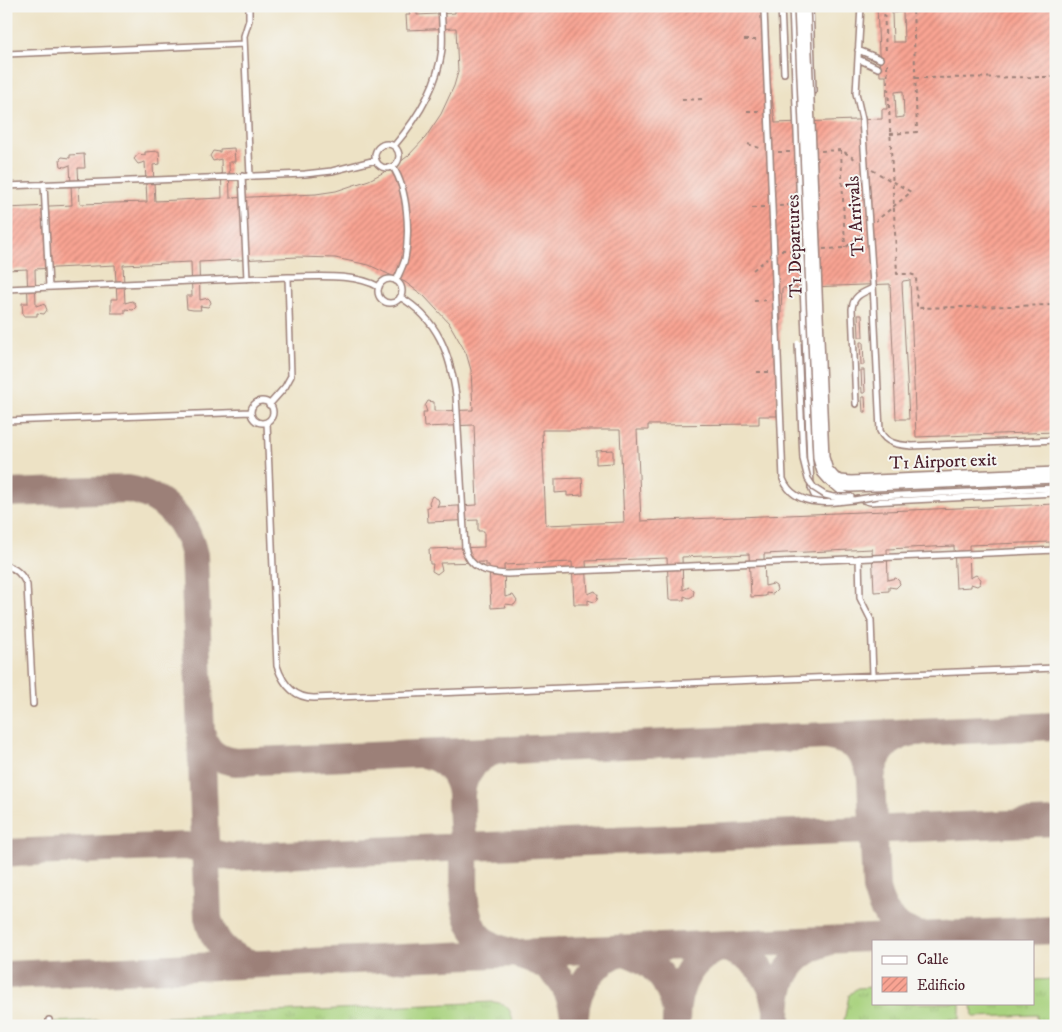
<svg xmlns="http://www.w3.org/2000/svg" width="1062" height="1032" font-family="'IM FELL DW Pica',serif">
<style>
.grass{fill:url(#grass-tufts);stroke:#797854}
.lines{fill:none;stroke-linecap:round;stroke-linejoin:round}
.taxiway{stroke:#9c8078;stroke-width:28}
.building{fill:url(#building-hatch);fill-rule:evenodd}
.service-casing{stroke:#9c8078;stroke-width:8}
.primary-casing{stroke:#9c8078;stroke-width:18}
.path{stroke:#9c8078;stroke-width:2;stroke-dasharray:4 4;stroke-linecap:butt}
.service{stroke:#fff;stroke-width:5}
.primary{stroke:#fff;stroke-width:15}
.service-bridge-casing{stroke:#9c8078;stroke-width:8;stroke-linecap:butt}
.primary-bridge-casing{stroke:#9c8078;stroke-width:18;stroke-linecap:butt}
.service-bridge{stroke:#fff;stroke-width:5}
.primary-bridge{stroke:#fff;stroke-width:15}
.labels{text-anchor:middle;stroke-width:4;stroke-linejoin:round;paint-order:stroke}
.street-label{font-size:18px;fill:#4a1f2b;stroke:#f6f6f2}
</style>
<defs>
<pattern id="grass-tufts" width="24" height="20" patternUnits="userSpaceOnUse" patternTransform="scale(1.25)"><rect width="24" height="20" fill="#a8d27e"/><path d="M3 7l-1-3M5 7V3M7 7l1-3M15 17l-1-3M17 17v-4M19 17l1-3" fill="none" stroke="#92b46d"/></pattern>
<pattern id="building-hatch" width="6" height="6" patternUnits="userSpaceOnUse" patternTransform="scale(1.25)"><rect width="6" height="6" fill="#f9a493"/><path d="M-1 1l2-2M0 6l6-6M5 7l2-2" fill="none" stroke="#cc8578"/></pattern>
</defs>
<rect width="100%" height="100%" fill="#f6f6f2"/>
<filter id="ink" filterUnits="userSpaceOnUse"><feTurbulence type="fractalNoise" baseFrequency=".02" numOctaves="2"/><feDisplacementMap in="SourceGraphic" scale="10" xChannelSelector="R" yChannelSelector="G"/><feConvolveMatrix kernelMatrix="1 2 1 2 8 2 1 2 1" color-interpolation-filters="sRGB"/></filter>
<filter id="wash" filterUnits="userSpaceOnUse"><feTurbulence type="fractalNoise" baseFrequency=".0096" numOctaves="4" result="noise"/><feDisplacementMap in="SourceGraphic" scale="20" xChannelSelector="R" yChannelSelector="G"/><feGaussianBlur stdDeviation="1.12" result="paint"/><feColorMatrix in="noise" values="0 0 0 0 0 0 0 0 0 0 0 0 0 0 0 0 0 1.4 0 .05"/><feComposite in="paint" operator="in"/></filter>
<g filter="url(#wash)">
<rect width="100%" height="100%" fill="#ede2c5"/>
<path class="grass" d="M1056 979V1026H1037V1015L973 1017 972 1003H1033V980Z
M873 987V1003H960V1019L911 1021V1026H843L849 995 857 988Z
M493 1002C508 1003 513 1012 513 1026H54L53 1022Z"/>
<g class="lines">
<path class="taxiway" d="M6 493 128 489C163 495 186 520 194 555L208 918C214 944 229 958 254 964
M202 734C206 752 218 760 236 762L1056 726
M830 737C853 740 868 755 871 778 874 756 887 737 910 733
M422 754C443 757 459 773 461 794 463 772 477 755 499 750
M871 778 876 889C883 916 894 929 922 936
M461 794C461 815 463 835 464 856 465 878 461 907 473 928 485 948 508 951 529 958 560 968 574 995 575 1026
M6 853 185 846C201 848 216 856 233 857L1056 822
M721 947C753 954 772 977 777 1009
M619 951C651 957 671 981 676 1012
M6 975 1056 930
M575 1016C576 985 595 960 626 950
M676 1026C675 989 687 957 726 946
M777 1026C776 985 785 956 827 942"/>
</g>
<g id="blocks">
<path class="building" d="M409 6H417V15L455 13V6H761L775 123 882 119V109H887L886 76H880L877 6H1056V432L916 437 910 280 903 281 902 283 909 419H896L890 284 782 288 777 416H759V424L648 425V430H637L641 521 1056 504V584H1052L1050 542 969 545 970 578 976 575 981 579 980 584 977 586 971 584V587L956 588 954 546 887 549 888 580 896 578 899 581 900 584 896 588 889 587V591L874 592 872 549 764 554 765 586 773 584 776 586 777 590 773 594 766 593V596L751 597 749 554 682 557 683 590 689 587 694 591 693 596 689 598 684 596V600H669L667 558 586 561 588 594 595 591 598 595 597 600 594 602 588 600V604H574L572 562 504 565 505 597 513 595 517 601 514 605 505 604 506 607 491 608 489 565H485V562L440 563 442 570 437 574 432 571 433 564H430L429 549 484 547V531H478V520L428 522 427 507H430L429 502 432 496 438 499 439 502 437 507 477 505 474 425 424 427 423 412H427L425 406 428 401 434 402V411L473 410 471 370 466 353 449 323 424 296 405 282 369 265 335 258 298 257 199 262 200 300 208 298 210 300 211 303 208 307 200 306 201 310H193L187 309 186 296H192L191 262 123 265 125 303 132 301 135 303 136 307 133 310 125 309V313H111V299H117L115 265 35 269 36 306 42 304 45 305 47 310 44 314 37 313V316H23L22 303H28L27 269 6 270V208L72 205 70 165 65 167 61 166 60 159 62 157 70 158V155L84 154 85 168H78L80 204 147 202 145 162 138 164 134 159 138 154 145 155V152L159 151 160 164 153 165 155 201 222 198 221 159 213 161 210 156 213 151 220 152V149L234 148 235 162H229L230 198 316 194 336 191 369 180 392 168 408 156 425 138 441 114 454 86 458 72 456 28 407 30 406 15H410L408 10ZM903 12 904 42H893L892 13ZM903 91 904 117 896 118 895 92ZM542 430H620L624 522 546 525Z
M6 157H9L10 170 6 171Z
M858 315H862L863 337H859Z
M860 342H863L864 365H861Z
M861 370H864L865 393H862Z
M862 397H865L866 412H863Z
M613 450V463L596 464V451Z
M582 478 583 495 567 496V492L555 493V479Z"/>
</g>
</g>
<g filter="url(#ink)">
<use href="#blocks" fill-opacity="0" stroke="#9c8078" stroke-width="1"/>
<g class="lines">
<g class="service-casing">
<path id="service" d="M249 6V20L244 36 250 176
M781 6 784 73
M792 6 811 488 814 495 824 502
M810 6 813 91
M861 6 856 93 862 119 873 284 880 431C886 444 899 445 912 446L1056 440
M858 50 880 59
M6 54 244 44
M858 59 878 68
M375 156a12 12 0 1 1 24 0a12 12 0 1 1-24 0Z
M394 146C417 119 438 85 442 49 443 35 442 21 441 6
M393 167C408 190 410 232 405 259 403 266 399 274 396 281
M242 176 247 279
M44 184 49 287
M6 186 305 174 332 171 376 160
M288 277C315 277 355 273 379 287
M378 291a12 12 0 1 1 24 0a12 12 0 1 1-24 0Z
M6 289 288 277 291 376 285 387 269 405
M400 297C438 319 450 354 456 395L465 548C469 569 488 573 507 574L1056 550
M251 412a11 11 0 1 1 22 0a11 11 0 1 1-22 0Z
M856 404 852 309C853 296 862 293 873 288
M6 421 251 412
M267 422 277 666C283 684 294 698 314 698L1056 668
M833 485 841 492 851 497
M878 496 1056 488
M859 499 870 502 1056 493
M859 558 860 598 871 620 873 675
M6 566C16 568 23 576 27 585L33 704
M49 1020V1026"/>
</g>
<g class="primary-casing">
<path id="primary" d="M833 480 840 483 851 484 1056 475"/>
</g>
<path class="path" d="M884 6 886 54
M744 40H759
M887 64 897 274H910L916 276 917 308 1056 305
M915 78 1056 77
M682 100 702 99
M747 111H762
M890 134 917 132 913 6
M748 144 762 149
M841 150 845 247
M821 151 841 150 858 161
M778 152H791
M872 170 911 192 876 221
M779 206 790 205
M752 208 764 207
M823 249 845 248 863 233
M781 250H794
M753 270 767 259
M754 301 770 300
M757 372H772"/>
<use href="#service" class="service"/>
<use href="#primary" class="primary"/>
<g class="service-bridge-casing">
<path id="service-bridge" d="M764 9 783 479C797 515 850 500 878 496
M798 343 803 459 808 479 814 488 825 495 833 497H851"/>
</g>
<g class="primary-bridge-casing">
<path id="primary-bridge" d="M802 6 821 458 825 471 833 480"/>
</g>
<use href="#service-bridge" class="service-bridge"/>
<use href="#primary-bridge" class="primary-bridge"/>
</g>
</g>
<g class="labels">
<g class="street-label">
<text transform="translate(855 216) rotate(-94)" y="6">T1 Arrivals</text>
<text transform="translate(794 246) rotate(-92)" y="6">T1 Departures</text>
<text transform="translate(943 461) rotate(-2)" y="6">T1 Airport exit</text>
</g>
</g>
<rect width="1062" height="1032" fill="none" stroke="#f6f6f2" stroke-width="25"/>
<rect x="872" y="940" width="162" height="65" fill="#f6f6f2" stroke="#b1a0a2"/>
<rect x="882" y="956" width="25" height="8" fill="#ffffff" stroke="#b1a0a2"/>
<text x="917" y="964" font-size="15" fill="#4a1f2b">Calle</text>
<rect x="882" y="977" width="25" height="15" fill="url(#building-hatch)" stroke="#b1a0a2"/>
<text x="917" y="990" font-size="15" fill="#4a1f2b">Edificio</text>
</svg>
